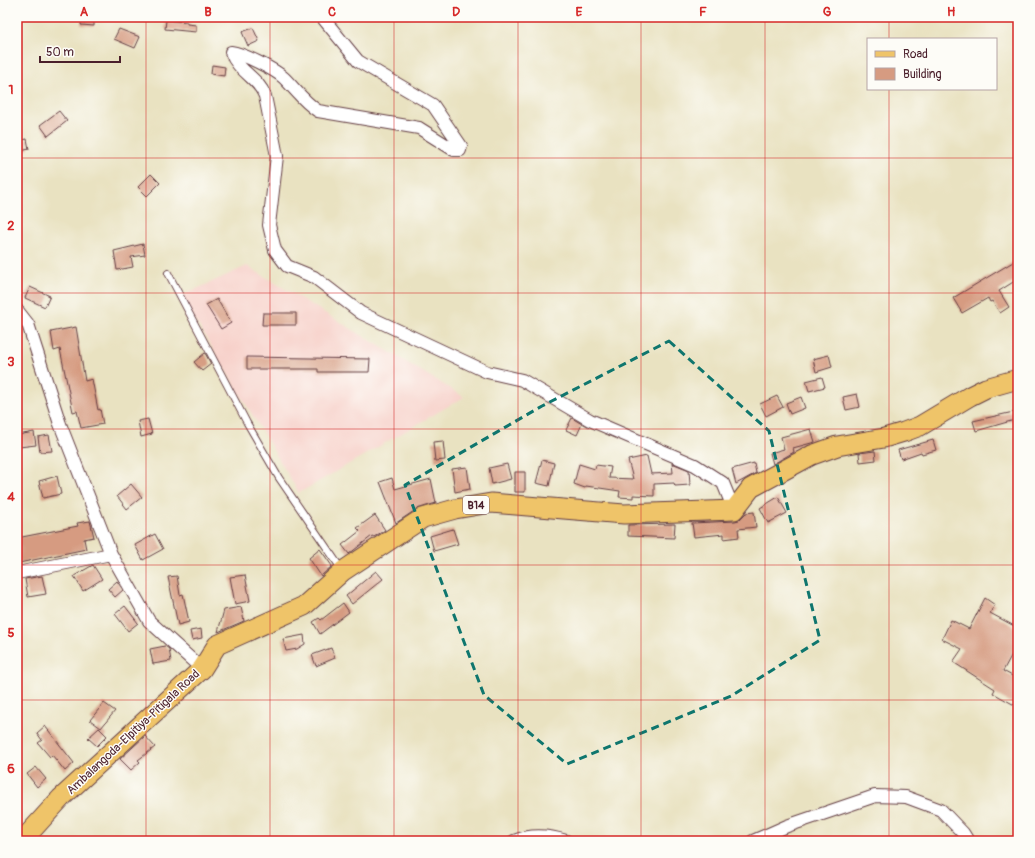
<svg xmlns="http://www.w3.org/2000/svg" width="1035" height="858" font-family="Pangolin,sans-serif">
<style>
.built{fill:#f7d0c9}
.building{fill:#d69b81}
.lines{fill:none;stroke-linecap:round;stroke-linejoin:round}
.service-casing{stroke:#623c42;stroke-width:8}
.minor-casing{stroke:#623c42;stroke-width:14}
.primary-casing{stroke:#623c42;stroke-width:21}
.service{stroke:#fff;stroke-width:6}
.minor{stroke:#fff;stroke-width:12}
.primary{stroke:#efc469;stroke-width:19}
.marked{fill:none;stroke:#0f766e;stroke-width:3;stroke-dasharray:8 5;stroke-linejoin:round}
.grid{fill:none;stroke:#d62828;stroke-width:1;stroke-opacity:0.55}
.labels{text-anchor:middle;stroke-width:3;stroke-linejoin:round;paint-order:stroke}
.shield{fill:#fdfcf7;stroke:#806168;stroke-width:1}
.shield-label{font-size:11px;font-weight:bold;fill:#4a1f2b}
.street-label{font-size:12px;fill:#4a1f2b;stroke:#fdfcf7}
.neatline{fill:none;stroke:#d62828;stroke-width:1.5}
.grid-label{font-size:13px;text-anchor:middle;font-weight:bold;fill:#d62828}
</style>
<rect width="100%" height="100%" fill="#fdfcf7"/>
<filter id="ink" filterUnits="userSpaceOnUse"><feTurbulence type="fractalNoise" baseFrequency=".025" numOctaves="2"/><feDisplacementMap in="SourceGraphic" scale="8" xChannelSelector="R" yChannelSelector="G"/><feConvolveMatrix kernelMatrix="1 2 1 2 8 2 1 2 1" color-interpolation-filters="sRGB"/></filter>
<filter id="wash" filterUnits="userSpaceOnUse"><feTurbulence type="fractalNoise" baseFrequency=".012" numOctaves="4" result="noise"/><feDisplacementMap in="SourceGraphic" scale="16" xChannelSelector="R" yChannelSelector="G"/><feGaussianBlur stdDeviation="0.9" result="paint"/><feColorMatrix in="noise" values="0 0 0 0 0 0 0 0 0 0 0 0 0 0 0 0 0 1.4 0 .05"/><feComposite in="paint" operator="in"/></filter>
<g filter="url(#wash)">
<rect width="100%" height="100%" fill="#e9e2c1"/>
<path class="built" d="M247 266 464 397 299 493 181 296Z"/>
<g id="blocks">
<path class="building" d="M82 17H94V26L81 25Z
M166 20 187 22V24L196 25V32L165 29Z
M253 28 259 41 248 46 242 32Z
M119 29 140 37 135 48 114 39Z
M212 65 225 67 224 76 211 74Z
M59 111 67 121 48 136 40 125Z
M27 139 29 149 17 152V141Z
M151 174 160 183 147 196 138 187Z
M143 244 145 255 131 257 133 267 117 270 114 251Z
M1018 259V279L999 291 1009 307 1000 313 992 301 990 302 988 298 962 313 953 298Z
M30 287 50 296 45 307 25 298Z
M217 299 231 323 221 329 206 305Z
M263 313H296V325H262Z
M76 327 85 381 92 379 98 410 100 409 103 424 81 428 77 411 73 412 60 349 54 351 51 332Z
M205 353 211 364 202 371 194 362Z
M829 355 832 367 816 372 813 359Z
M247 357 370 359 369 372H318V369H247Z
M822 377 825 387 809 391 806 381Z
M857 394 860 407 846 410 843 397Z
M777 396 783 407 766 416 760 404Z
M801 397 805 408 790 414 786 403Z
M1018 411V419L976 431 973 421Z
M572 418 582 424 577 435 566 430Z
M148 419 152 434 141 437 138 421Z
M811 429 815 442 793 448 794 452 773 464 770 453 784 449 781 437Z
M34 432 36 445 19 447 18 435Z
M49 435 52 451 40 452 38 437Z
M933 440 936 450 922 454 921 452 901 459 898 450Z
M443 441 445 460 435 461 433 442Z
M875 451 876 460 860 462 859 453Z
M647 456 651 474 673 473 672 463 689 470 690 485 675 486 674 483 654 484V496L633 495V498L619 497 620 491 586 486 585 488 574 484 579 464 595 469 596 465 611 467 609 478 633 479 628 460Z
M542 460 554 463 549 486 536 483Z
M754 463 756 473 736 484 732 469Z
M507 464 511 479 492 484 489 468Z
M467 467 470 489 455 492 452 469Z
M515 472H525V492H515Z
M57 476 61 494 43 498 39 481Z
M392 478 395 489 431 479 436 503 417 509 396 523 380 482Z
M131 484 142 497 127 509 117 496Z
M778 497 787 513 768 523 760 508Z
M754 512 756 527 738 529 739 537 724 539V534L694 537 692 523 735 521 739 520 746 513Z
M375 515 385 530 374 537 372 536 349 554 342 545 360 531 357 528Z
M90 521 94 537 84 539 86 549 19 563 17 538 78 526 77 523Z
M675 524 674 538 628 536V525Z
M453 529 458 544 434 551 430 536Z
M155 534 163 549 143 560 135 545Z
M320 549 332 566 321 576 309 558Z
M93 565 102 579 83 591 74 576Z
M376 571 383 579 352 604 346 596Z
M245 575 250 601 235 604 230 577Z
M42 576 46 594 28 597 25 579Z
M177 576 180 595 183 594 189 622 178 625 168 577Z
M117 581 123 590 115 597 108 589Z
M985 598 995 605 990 613 1018 628V643L1003 671 1018 679V707L993 693 995 689 953 662 962 649 942 639 951 620 969 629Z
M343 603 349 612 320 634 313 622 319 618 321 620Z
M125 606 138 623 128 631 115 614Z
M241 607 244 621 218 632 224 610Z
M201 629 202 638 192 640 190 631Z
M304 635 305 644 297 649 286 651 283 639Z
M165 646 169 649 171 661 153 664 150 649Z
M331 648 335 658 316 666 312 655Z
M104 703 115 711 101 728 90 720Z
M45 726 74 763 65 771 52 755 50 757 38 743 42 740 37 733Z
M99 728 107 736 97 746 88 738Z
M145 736 155 747 138 760 140 762 131 770 120 759Z
M36 767 46 779 37 787 27 774Z"/>
</g>
</g>
<g filter="url(#ink)">
<use href="#blocks" fill-opacity="0" stroke="#623c42" stroke-width="1"/>
<g class="lines">
<g class="service-casing">
<path id="service" d="M168 273 247 423 279 478 342 570"/>
</g>
<g class="minor-casing">
<path id="minor" d="M322 17 358 61 433 105 461 146 460 150H454L419 128 318 111C304 102 296 90 284 78 276 70 242 53 231 52 238 72 258 77 265 96L277 156 269 225 275 250 287 266 314 277 361 313 487 372 522 380 590 420 695 465 723 483 734 510
M17 310 28 324 60 424 111 554 149 621 202 669
M17 573 111 554
M514 841C531 834 548 835 566 841
M753 841 787 826 875 796 906 797 941 810 963 833 968 841"/>
</g>
<g class="primary-casing">
<path id="primary" d="M22 841 61 798 202 669 217 645 304 606 343 571 423 518 455 509 491 503 624 514 734 510 751 488 812 455 837 446 884 438 904 432 920 426 970 396 986 388 1018 379"/>
</g>
<use href="#service" class="service"/>
<use href="#minor" class="minor"/>
<use href="#primary" class="primary"/>
</g>
</g>
<path class="marked" d="M669 341 769 431 820 640 731 696 567 764 484 695 405 485 542 406Z"/>
<path class="grid" d="M146 17V841M270 17V841M394 17V841M518 17V841M641 17V841M765 17V841M889 17V39M889 89V841M17 158H1018M17 293H1018M17 429H1018M17 565H1018M17 700H1018"/>
<g class="labels">
<rect class="shield" x="463" y="496" width="26" height="18" rx="3"/>
<g class="shield-label">
<text x="476" y="509">B14</text>
</g>
<g class="street-label">
<text transform="translate(133 732) rotate(-43)" y="4">Ambalangoda-Elpitiya-Pitigala Road</text>
</g>
</g>
<rect width="1035" height="858" fill="none" stroke="#fdfcf7" stroke-width="44"/>
<rect x="867" y="38" width="130" height="52" fill="#fdfcf7" stroke="#b5a4a5"/>
<rect x="875" y="51" width="20" height="6" fill="#efc469" stroke="#b5a4a5"/>
<text x="903" y="58" font-size="12" fill="#4a1f2b">Road</text>
<rect x="875" y="68" width="20" height="12" fill="#d69b81" stroke="#b5a4a5"/>
<text x="903" y="78" font-size="12" fill="#4a1f2b">Building</text>
<path d="M40 56v6h80v-6" fill="none" stroke="#4a1f2b" stroke-width="2"/>
<text x="46" y="56" font-size="12" fill="#4a1f2b" stroke="#fdfcf7" stroke-width="3" paint-order="stroke">50 m</text>
<rect x="22" y="22" width="991" height="814" class="neatline"/>
<g class="grid-label">
<text x="84" y="16">A</text>
<text x="208" y="16">B</text>
<text x="332" y="16">C</text>
<text x="456" y="16">D</text>
<text x="579" y="16">E</text>
<text x="703" y="16">F</text>
<text x="827" y="16">G</text>
<text x="951" y="16">H</text>
<text x="11" y="94">1</text>
<text x="11" y="230">2</text>
<text x="11" y="366">3</text>
<text x="11" y="501">4</text>
<text x="11" y="637">5</text>
<text x="11" y="773">6</text>
</g>
</svg>
